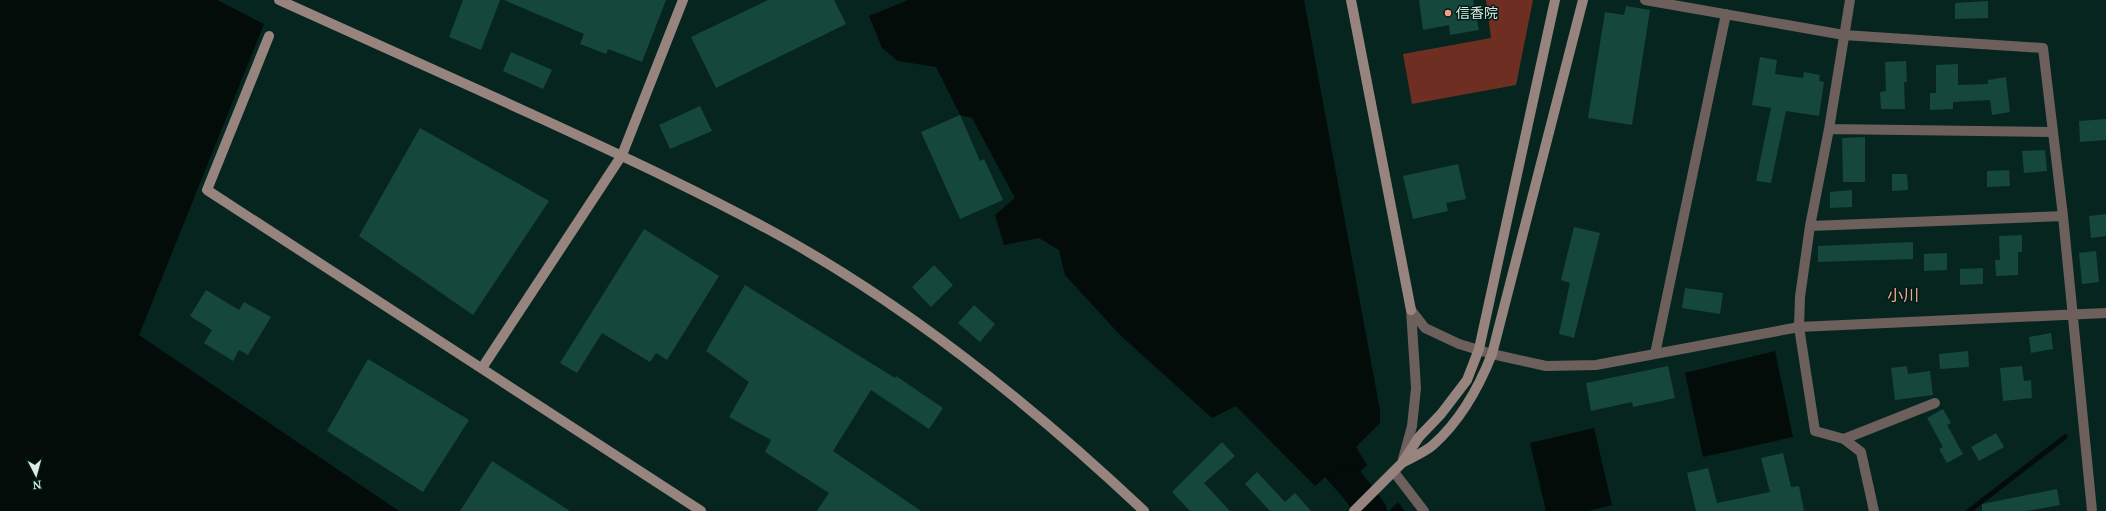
<svg xmlns="http://www.w3.org/2000/svg" width="2106" height="511" font-family="'Noto Serif','Noto Sans JP',serif">
<style>
.green{fill:#6e2f22}
.water{fill:#030c09}
.lines{fill:none;stroke-linecap:round;stroke-linejoin:round}
.stream{stroke:#030c09;stroke-width:5}
.river{stroke:#030c09;stroke-width:30}
.building{fill:#15473c}
.street{stroke:#6c5f5c;stroke-width:10}
.secondary{stroke:#98847f;stroke-width:10}
.poi-dot{fill:#f49e8a;stroke:#001c15;stroke-width:1.5}
.labels{text-anchor:middle;stroke-width:3;stroke-linejoin:round;paint-order:stroke}
.poi-label{font-size:14px;fill:#dbece6;stroke:#001c15;text-anchor:start}
.quarter-label{font-size:16px;fill:#f8a795;stroke:#001c15}
</style>
<rect width="100%" height="100%" fill="#07251f"/>
<path class="green" d="M1486 0H1533L1516 85 1412 104 1403 54 1491 38Z"/>
<path class="water" d="M0 0H217L264 24 139 335 399 511H0Z
M908 0H1304L1380 410V423L1356 447 1367 465 1339 493 1325 477 1315 486 1236 406 1212 418 1120 335 1065 275 1059 250 1039 238 1004 245 995 215 1015 198 972 118 960 115 936 67 898 61 882 48 869 16Z
M1775 351 1793 437 1703 457 1685 373Z
M1594 428 1612 505 1587 511H1546L1530 443Z
M1398 502 1405 511H1389Z"/>
<g class="lines">
<path class="stream" d="M1969 511 2065 437"/>
<path class="river" d="M1350 482 1372 511"/>
</g>
<path class="building" d="M463 0H500L481 50 449 37Z
M504 0H666L642 62 608 49 606 54 580 44 584 34Z
M768 0H834L846 24 716 88 691 37Z
M1419 0H1473L1479 30 1450 35 1449 25 1423 30Z
M1988 1V18L1955 19V3Z
M1626 6 1650 10 1632 125 1588 118 1605 12 1624 15Z
M511 52 552 70 543 89 503 71Z
M1760 57 1777 60 1775 74 1803 78 1804 72 1820 75 1819 81 1824 82 1819 116 1786 111 1771 183 1756 181 1771 108 1752 105Z
M1906 61 1907 82H1904L1905 109H1881L1880 92 1886 91 1885 62Z
M1958 64V85L1988 84V80L2006 77 2010 112 1992 115 1990 100 1953 102V109L1930 110V93H1936V65Z
M700 106 712 131 670 149 659 125Z
M960 115 980 161 984 159 1003 200 960 219 921 132Z
M2106 119V140L2080 142 2079 121Z
M420 128 549 201 473 315 359 236Z
M1865 137V182H1843L1842 138Z
M2045 150 2047 171 2024 173 2022 151Z
M1458 164 1466 199 1446 203 1448 211 1413 219 1403 176Z
M2009 170 2010 186 1987 187V171Z
M1892 174H1907L1908 190 1892 191Z
M1852 190V207L1830 208V192Z
M2106 214V236L2091 238 2089 216Z
M1574 227 1600 233 1574 338 1559 334 1570 283 1561 280Z
M644 229 719 276 667 360 656 353 650 362 602 333 577 373 560 363Z
M2022 235V252H2018V275L1996 276 1995 260H2000L1999 236Z
M1913 242V259L1818 262V246Z
M2096 251 2099 282 2082 284 2079 253Z
M1947 253V270L1924 271V254Z
M934 265 953 285 931 307 912 287Z
M1983 268V284L1960 285V269Z
M745 285 895 378 896 376 943 408 929 429 871 390 833 451 921 511H817L829 493 765 452 771 440 729 417 749 382 706 351Z
M1685 288 1723 293 1720 314 1682 308Z
M206 290 239 310 244 302 271 317 248 355 239 350 233 361 204 343 212 330 190 316Z
M974 305 995 324 980 342 958 323Z
M2051 333 2053 349 2031 353 2029 337Z
M1968 351 1969 367 1940 369 1939 354Z
M368 359 469 420 423 492 327 431Z
M1668 366 1675 398 1633 407 1632 402 1591 411 1586 383Z
M1907 366 1908 374 1930 371 1933 395 1895 400 1891 368Z
M2022 366 2024 381 2031 380 2032 398 2003 401 2000 368Z
M1943 409 1951 423 1947 425 1963 454 1947 463 1939 449 1943 447 1927 418Z
M1996 433 2004 447 1979 461 1971 447Z
M1222 442 1235 456 1204 483 1230 511H1190L1172 492Z
M1783 453 1791 487 1799 486 1804 511H1696L1687 473 1708 468 1717 503 1770 492 1761 458Z
M492 461 570 511H460Z
M1257 472 1285 502 1295 493 1311 511H1270L1245 484Z
M2057 489 2060 505 2027 511H1982V504Z"/>
<g class="lines">
<path class="street" d="M1645 0 1844 35 2043 48 2063 216 2092 511
M1850 0 1829 129 1810 226 1800 297 1799 327 1815 431 1844 439 1861 452 1874 511
M1829 129 2052 132
M1810 226 2063 216
M1411 310 1425 328 1459 344 1492 354 1546 366 1596 365 1799 327 2106 313
M1655 354 1726 14
M1844 439 1935 403
M1403 459 1412 426 1416 388 1411 310
M1394 472 1424 511"/>
<path class="secondary" d="M279 0C363 38 446 75 529 113 618 154 708 195 793 243 921 316 1037 410 1144 511
M1351 0 1411 310
M269 36 207 190 701 511
M482 368 622 155 683 0
M1404 462C1413 457 1425 452 1433 445 1460 421 1479 387 1492 354L1583 0
M1354 511 1402 463 1419 437 1441 414 1467 380 1479 349 1555 0"/>
</g>
<circle class="poi-dot" cx="1448" cy="13" r="4"/>
<g class="labels">
<g class="poi-label">
<text x="1456" y="18">信香院</text>
</g>
<g class="quarter-label">
<text x="1903" y="301">小川</text>
</g>
</g>
<g transform="translate(36 475) rotate(174)" stroke="#001c15" stroke-width="3" paint-order="stroke">
<path d="M0-3L7 15L0 10L-7 15Z" fill="#dbece6"/>
<text y="-6" font-size="11" font-weight="bold" text-anchor="middle" fill="#dbece6">N</text>
</g>
</svg>
